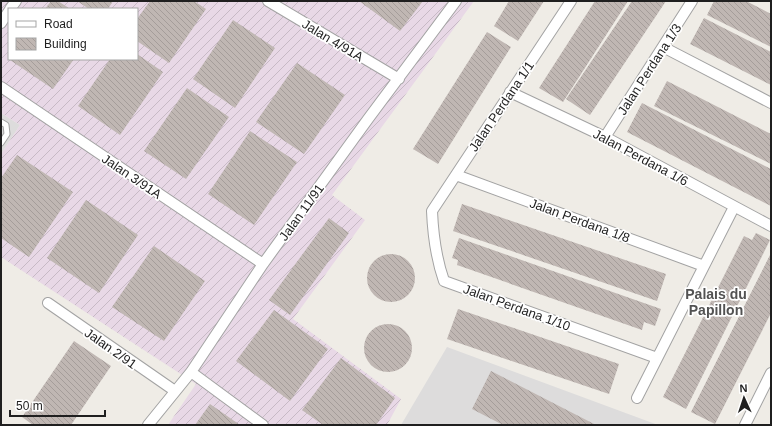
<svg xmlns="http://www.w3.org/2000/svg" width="772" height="426" font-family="Arial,sans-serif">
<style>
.residential{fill:#dddcdc}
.industrial{fill:url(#industrial-furrows);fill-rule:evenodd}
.building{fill:url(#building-back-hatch)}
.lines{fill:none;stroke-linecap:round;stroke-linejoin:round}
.lane-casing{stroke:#a3a3a3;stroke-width:7}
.street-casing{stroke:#a3a3a3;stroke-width:12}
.lane{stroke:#fff;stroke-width:5}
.street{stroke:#fff;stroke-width:10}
.labels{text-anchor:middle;stroke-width:3.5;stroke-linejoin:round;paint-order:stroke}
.street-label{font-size:13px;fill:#1f1f1f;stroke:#fff}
.neighbourhood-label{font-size:14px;font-weight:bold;fill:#525252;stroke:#fff}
</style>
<defs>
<pattern id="industrial-furrows" width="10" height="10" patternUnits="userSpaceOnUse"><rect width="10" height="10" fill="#e8d8e6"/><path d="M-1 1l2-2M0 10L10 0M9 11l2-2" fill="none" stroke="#c7b9c5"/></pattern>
<pattern id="building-back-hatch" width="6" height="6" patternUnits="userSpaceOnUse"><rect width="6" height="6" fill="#c0b7b3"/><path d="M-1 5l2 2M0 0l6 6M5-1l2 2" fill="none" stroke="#a59d9a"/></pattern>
</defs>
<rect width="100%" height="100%" fill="#efece6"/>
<path class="residential" d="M1 113 20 125 1 154Z
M447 347 658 425H401Z"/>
<path class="industrial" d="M1 1H474L332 195 365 220 293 319 401 399 387 425H168L196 384 1 257V154L20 125 1 113ZM9 9H137V59H9Z"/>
<path class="building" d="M51 1H58L70 9H45Z
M77 1H113L108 9H89Z
M150 1H194L206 9 169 63 137 41V19Z
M359 1H423L400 31Z
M509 1H544L518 41 494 26Z
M595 1H628L563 102 539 88Z
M632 1H666L590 115 566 99Z
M714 1H746L771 14V47L707 15Z
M704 18 771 52V85L690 44Z
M233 20 275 48 235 108 193 79Z
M487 32 511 47 438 164 413 149Z
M137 54 163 72 120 135 78 106 110 59H137Z
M11 59H74L53 89 10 60Z
M297 63 345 95 304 154 256 122Z
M667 81 771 134V164L654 106Z
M187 88 229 117 186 179 144 151Z
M642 103 771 169V206L627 132Z
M250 131 297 162 254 225 208 194Z
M17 155 73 192 29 257 1 238V178Z
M86 200 138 235 99 293 47 258Z
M462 204 666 274 657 301 453 231Z
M329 218 349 233 290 315 269 300Z
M756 233 770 240 686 409 663 397 744 236 752 240Z
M459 238 661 309 655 326 644 322 642 330 457 265 458 260 452 258Z
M154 246 205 281 164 341 112 307Z
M771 253V313L715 424 691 412Z
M367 278a24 24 0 1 1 48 0a24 24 0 1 1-48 0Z
M458 309 619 364 609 394 447 339Z
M274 310 328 349 290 401 236 361Z
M364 348a24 24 0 1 1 48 0a24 24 0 1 1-48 0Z
M74 341 111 366 71 425H33L22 417Z
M341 358 395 398 376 425H323L302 410Z
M491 371 596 425H503L472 409Z
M210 404 240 425H195Z"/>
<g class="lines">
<g class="lane-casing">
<path id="lane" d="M1 122 6 125 7 134 1 143"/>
</g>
<g class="street-casing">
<path id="street" d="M268 1 399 79
M571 1 432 211C433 235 436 258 444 281L657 358
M10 9 16 1
M1 23 9 11
M663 47 771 103
M1 87 263 264
M510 92 605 137 771 226
M605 137 692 1
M456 175 704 266
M48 303 175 391
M191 372 263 425
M637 398 734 207
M148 425 191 372 263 264 368 119 456 1
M745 425 771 373"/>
</g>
<use href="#lane" class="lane"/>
<use href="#street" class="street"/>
</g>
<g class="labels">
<g class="street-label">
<text transform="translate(333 40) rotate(31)" y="5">Jalan 4/91A</text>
<text transform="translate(649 69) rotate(-57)" y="5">Jalan Perdana 1/3</text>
<text transform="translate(501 106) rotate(-56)" y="5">Jalan Perdana 1/1</text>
<text transform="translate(641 157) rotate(28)" y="5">Jalan Perdana 1/6</text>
<text transform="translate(132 176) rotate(34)" y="5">Jalan 3/91A</text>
<text transform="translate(301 212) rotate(-54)" y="5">Jalan 11/91</text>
<text transform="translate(580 220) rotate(20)" y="5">Jalan Perdana 1/8</text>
<text transform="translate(517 307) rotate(20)" y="5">Jalan Perdana 1/10</text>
<text transform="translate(111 348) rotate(35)" y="5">Jalan 2/91</text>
</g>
<g class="neighbourhood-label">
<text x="716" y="299">Palais du<tspan x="716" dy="16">Papillon</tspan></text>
</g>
</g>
<rect width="772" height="426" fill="none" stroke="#1f1f1f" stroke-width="4"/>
<rect x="8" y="8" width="130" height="52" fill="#ffffff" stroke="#a5a5a5"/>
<rect x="16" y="21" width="20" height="6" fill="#ffffff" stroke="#a5a5a5"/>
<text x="44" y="28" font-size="12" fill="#1f1f1f">Road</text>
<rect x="16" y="38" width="20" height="12" fill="url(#building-back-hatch)" stroke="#a5a5a5"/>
<text x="44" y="48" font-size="12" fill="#1f1f1f">Building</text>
<g transform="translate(744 398) rotate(357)" stroke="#ffffff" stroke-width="3" paint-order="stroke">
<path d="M0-3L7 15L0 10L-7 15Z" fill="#1f1f1f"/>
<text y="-6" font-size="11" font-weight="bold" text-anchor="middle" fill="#1f1f1f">N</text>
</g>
<path d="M10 410v6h95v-6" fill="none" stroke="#1f1f1f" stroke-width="2"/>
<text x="16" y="410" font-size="12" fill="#1f1f1f" stroke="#ffffff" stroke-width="3" paint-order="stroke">50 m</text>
</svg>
